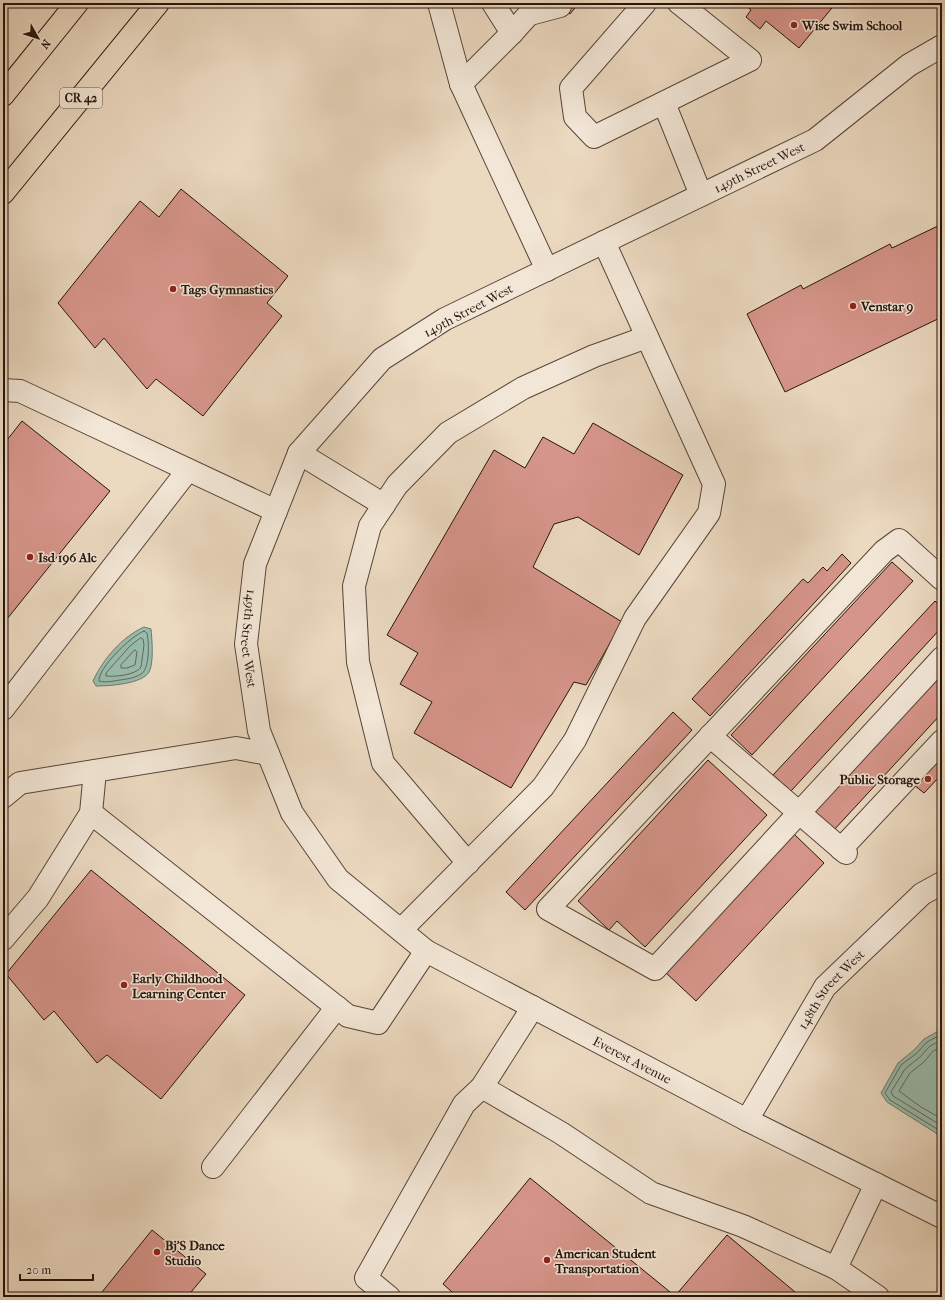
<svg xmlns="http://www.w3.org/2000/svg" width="945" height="1300" font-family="'IM FELL French Canon',serif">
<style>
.water{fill:#99bbac;stroke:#6b786c}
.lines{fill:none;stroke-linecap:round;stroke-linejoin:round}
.shore{stroke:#60685c;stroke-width:1}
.building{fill:#d6958a;stroke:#27140c}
.minor-casing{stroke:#584539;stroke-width:24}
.highway-casing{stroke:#27140c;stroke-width:24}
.minor{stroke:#f2e6d6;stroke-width:22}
.highway{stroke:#ebd9c0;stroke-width:22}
.poi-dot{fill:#8f2418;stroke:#f2e6d6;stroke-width:1.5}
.labels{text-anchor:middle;stroke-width:3;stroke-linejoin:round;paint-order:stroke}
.shield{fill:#f2e6d6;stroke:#645349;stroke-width:1}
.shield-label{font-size:12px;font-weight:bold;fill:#27140c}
.poi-label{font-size:13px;font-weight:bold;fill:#27140c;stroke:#f2e6d6;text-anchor:start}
.street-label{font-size:13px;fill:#27140c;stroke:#f2e6d6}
</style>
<rect width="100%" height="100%" fill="#ebd9c0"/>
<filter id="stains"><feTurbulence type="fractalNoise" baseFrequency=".005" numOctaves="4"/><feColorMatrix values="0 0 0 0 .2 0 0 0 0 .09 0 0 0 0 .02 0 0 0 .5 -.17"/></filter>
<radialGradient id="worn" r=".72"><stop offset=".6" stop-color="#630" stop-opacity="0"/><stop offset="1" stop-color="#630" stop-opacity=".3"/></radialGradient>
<path class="water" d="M144 627 151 629C152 640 154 663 149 672 142 684 109 686 96 686L93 681C103 659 122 637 144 627Z
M942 1029V1137L887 1102 881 1093 898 1063 914 1050 924 1039Z"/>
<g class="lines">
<path class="shore" d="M144 631 147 633C149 642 150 669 141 674 135 678 127 679 120 680 113 681 106 683 99 681 98 668 131 636 144 631Z
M141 638 143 639 144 645 141 667C136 675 115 677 106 676V673L130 646Z
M135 650 137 652 135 665 127 668H121V665Z
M942 1034 927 1042 917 1053 901 1065 885 1093 890 1100 942 1132
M942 1040 930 1046 920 1057 905 1069 891 1092 893 1096 942 1126
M942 1047 933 1051 924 1062 910 1073 899 1091 921 1107 942 1119"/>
</g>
<path class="building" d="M556 3H579L570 14Z
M743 3H836L799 48 766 21 760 29 746 17 751 10Z
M181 189 288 276 267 303 282 316 203 416 156 379 147 389 104 338 95 348 58 303 140 201 159 217Z
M942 224V317L785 392 747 314 801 285 803 289 890 244 892 248Z
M22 421 110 491 3 624V445Z
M593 423 683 475 639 555 578 517 554 524 533 567 622 622 586 685 574 682 511 788 414 733 432 702 400 684 418 653 387 635 494 450 525 468 543 437 574 454Z
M842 554 851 563 710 716 692 699 803 579 808 583 823 567 827 571Z
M892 562 913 581 752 755 731 735Z
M935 601 942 608V627L791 791 773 775Z
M942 670V713L833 831 812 811Z
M673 712 692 730 525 910 506 892Z
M942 755V774L924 793 914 785Z
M708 760 767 815 645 947 617 921 609 930 578 901Z
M794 834 824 863 696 1001 665 972Z
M91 870 245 995 161 1099 107 1055 97 1063 54 1011 44 1020 6 974Z
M530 1178 675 1296 727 1235 795 1292 791 1297H448L452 1292 443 1284Z
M152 1230 206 1274 187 1297H98Z
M3 1288 13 1297H3Z"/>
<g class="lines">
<g class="minor-casing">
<g id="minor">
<path d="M439 3 461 84 547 270"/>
<path d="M493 3 512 33"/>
<path d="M645 3 571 88 575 117 594 137 750 60 679 3"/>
<path d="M530 9V14L560 6"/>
<path id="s1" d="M942 46 909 65 815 140 445 319 382 359 299 453 255 564 246 644 259 731 292 813 338 879 426 951 747 1120 942 1217"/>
<path d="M461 84 512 33 539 3"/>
<path d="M664 103 701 195"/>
<path d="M3 390 20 391 276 511"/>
<path d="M299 453 384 505"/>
<path d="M942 579 899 540 884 551 548 909 655 969 942 658"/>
<path d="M3 709 188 470"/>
<path d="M710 736 846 853"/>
<path d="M3 797 20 783 236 748 268 754"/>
<path d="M91 813 348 1016 378 1023 426 951"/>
<path d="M841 849 942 741"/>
<path d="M468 863 383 763 358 662 354 586 370 526 397 485 448 433 523 388 594 356 647 337"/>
<path d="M401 930 543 787 575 740 635 618 709 513 714 484 604 242"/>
<path d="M3 939 38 898 91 813 95 771"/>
<path d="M533 1007 482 1087 561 1133 651 1193 743 1226 836 1268 878 1297"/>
<path id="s2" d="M747 1120 825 987 922 894 942 883"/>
<path d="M213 1167 337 1007"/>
<path d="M836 1268 876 1184"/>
<path d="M389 1297 366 1278 464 1104 482 1087"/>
</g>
</g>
<g class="highway-casing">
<path id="highway" d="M3 95 77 3
M3 193 158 3"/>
</g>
<use href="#minor" class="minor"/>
<use href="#highway" class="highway"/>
</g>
<g class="poi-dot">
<circle cx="794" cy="25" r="4"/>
<circle cx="173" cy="289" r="4"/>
<circle cx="853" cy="306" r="4"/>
<circle cx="30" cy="557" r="4"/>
<circle cx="928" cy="779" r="4"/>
<circle cx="124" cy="985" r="4"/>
<circle cx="157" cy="1252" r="4"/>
<circle cx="547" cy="1260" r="4"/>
</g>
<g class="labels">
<rect class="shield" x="60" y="88" width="42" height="20" rx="3"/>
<g class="shield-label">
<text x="81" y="102">CR 42</text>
</g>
<g class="poi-label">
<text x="802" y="30">Wise Swim School</text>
<text x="181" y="294">Tags Gymnastics</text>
<text x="861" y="311">Venstar 9</text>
<text x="38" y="562">Isd 196 Alc</text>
<text x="920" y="784" text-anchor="end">Public Storage</text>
<text x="132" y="983">Early Childhood<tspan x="132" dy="15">Learning Center</tspan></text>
<text x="165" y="1250">Bj'S Dance<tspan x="165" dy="15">Studio</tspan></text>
<text x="555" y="1258">American Student<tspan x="555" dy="15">Transportation</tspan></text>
</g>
<g class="street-label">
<text transform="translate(759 167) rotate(-26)" y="5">149th Street West</text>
<text transform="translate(468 310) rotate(-28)" y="5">149th Street West</text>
<text dy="5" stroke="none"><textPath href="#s1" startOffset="964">149th Street West</textPath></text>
<text dy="5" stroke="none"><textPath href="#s2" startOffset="156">148th Street West</textPath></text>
<text dy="5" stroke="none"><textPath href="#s1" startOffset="1573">Everest Avenue</textPath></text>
</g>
</g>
<rect width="945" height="1300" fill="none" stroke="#ebd9c0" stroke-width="16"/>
<rect x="4" y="4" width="937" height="1292" fill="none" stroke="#27140c" stroke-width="2"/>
<rect x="8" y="8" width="929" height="1284" fill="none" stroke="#27140c"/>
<g transform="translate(38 38) rotate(129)" stroke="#f2e6d6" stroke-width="3" paint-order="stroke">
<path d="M0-3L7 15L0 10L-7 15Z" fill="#27140c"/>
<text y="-6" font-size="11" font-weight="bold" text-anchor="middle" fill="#27140c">N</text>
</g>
<path d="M20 1274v6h73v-6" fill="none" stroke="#27140c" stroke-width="2"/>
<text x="26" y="1274" font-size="12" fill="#27140c" stroke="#f2e6d6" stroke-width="3" paint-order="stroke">20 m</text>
<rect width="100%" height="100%" filter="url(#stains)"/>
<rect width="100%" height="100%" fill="url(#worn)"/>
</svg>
